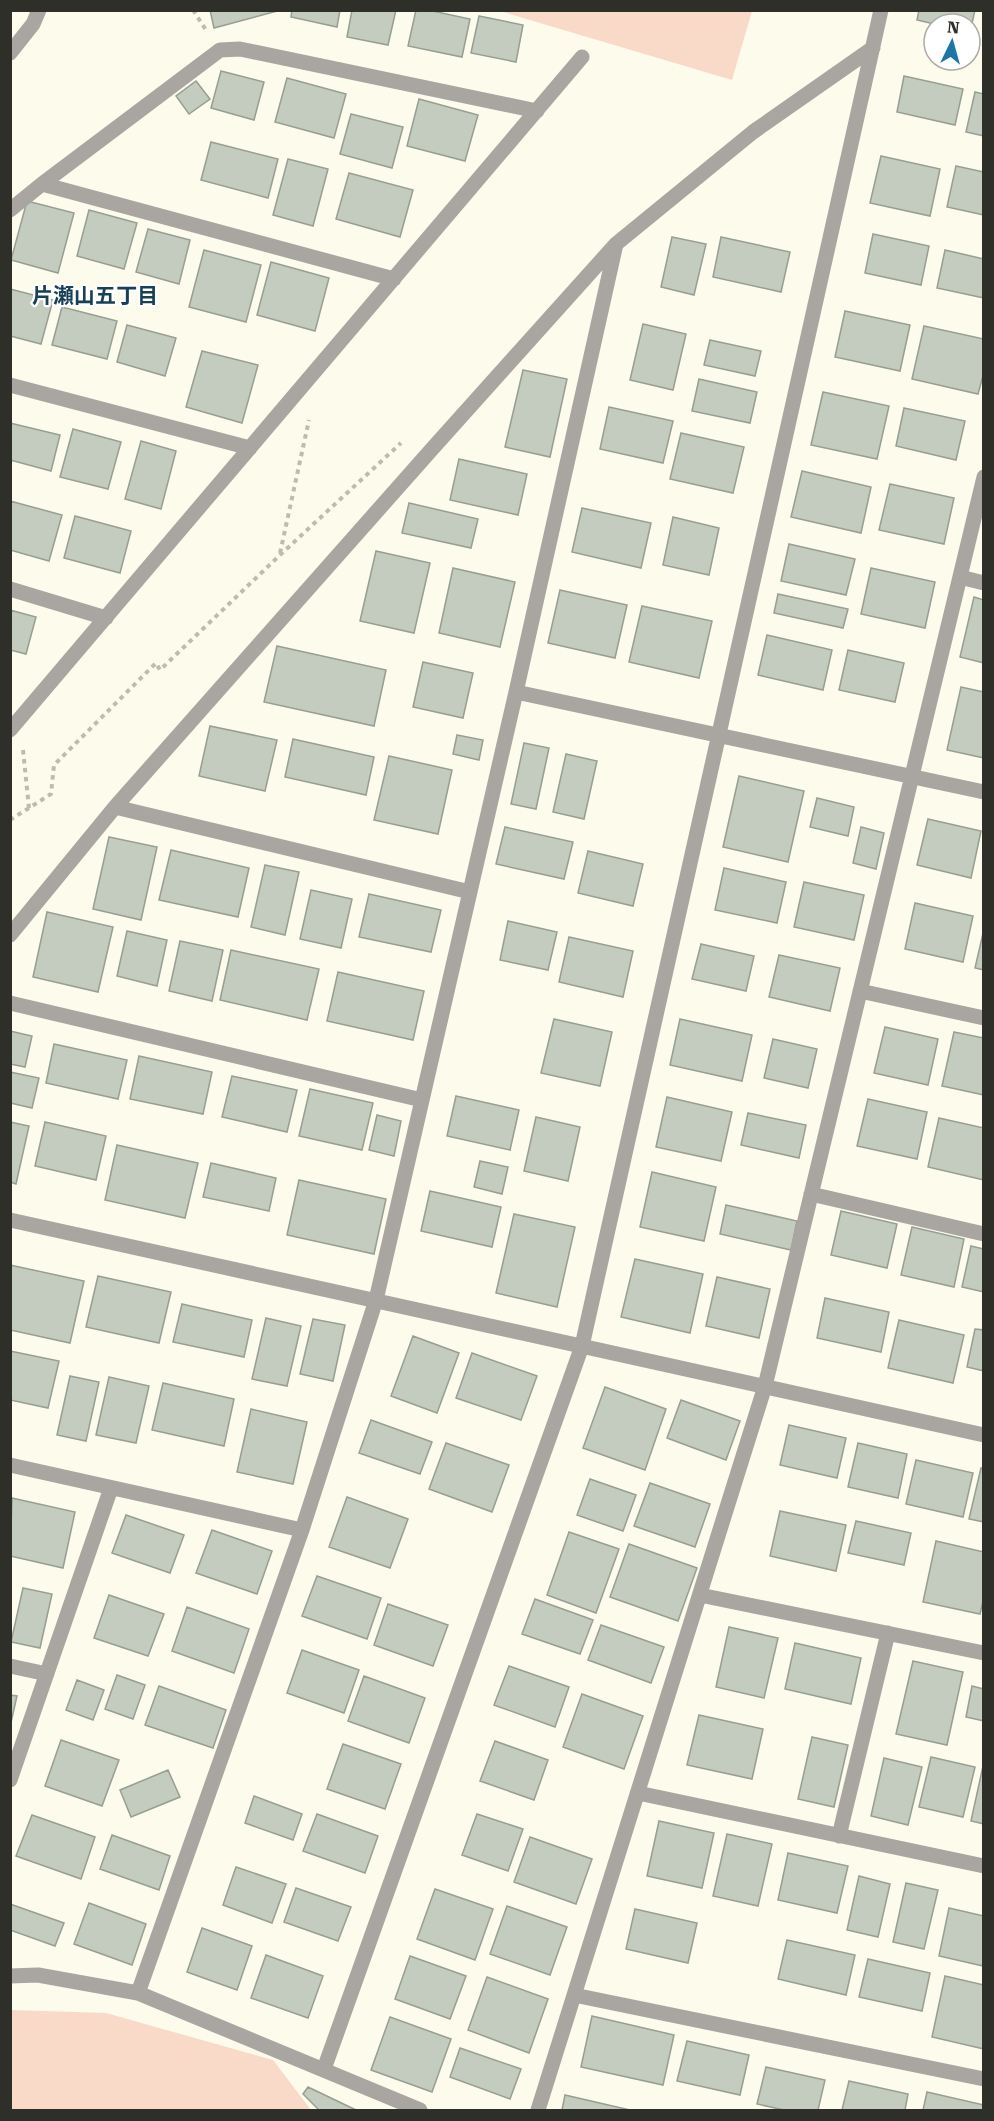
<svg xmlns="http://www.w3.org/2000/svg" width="994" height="2121" font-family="'Roboto Serif','Noto Sans JP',serif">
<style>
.green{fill:#f9d9c8}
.building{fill:#c4cbbf;stroke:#979e92;stroke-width:1.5}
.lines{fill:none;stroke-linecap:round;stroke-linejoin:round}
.path{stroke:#bdbcb0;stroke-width:4;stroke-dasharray:4.5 4.5;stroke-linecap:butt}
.minor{stroke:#a9a5a0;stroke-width:15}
.labels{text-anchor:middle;stroke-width:4.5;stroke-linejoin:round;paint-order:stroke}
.neighbourhood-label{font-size:21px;font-weight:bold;fill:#184057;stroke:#fff}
</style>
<rect width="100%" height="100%" fill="#fcfbec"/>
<path class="green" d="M500 11H752L732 80Z
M11 2010 106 2013 273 2060 311 2110H11Z"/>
<path class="building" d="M210 10H281L214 28Z
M292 10H340L337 27 291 17Z
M352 10H396L388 45 347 37Z
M416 10H428L470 19 462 57 408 46Z
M919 10H975L970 32V24H934L917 20Z
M479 16 523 25 516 62 471 53Z
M221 71 264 82 254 120 211 108Z
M904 76 963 89 955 125 897 112Z
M287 78 346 94 334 138 275 122Z
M196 81 210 99 189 114 176 96Z
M975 92 984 94V136L966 132Z
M419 99 478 115 465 161 407 146Z
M351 114 403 127 392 168 340 154Z
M211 142 278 159 268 198 201 180Z
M881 156 940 169 930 216 870 203Z
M288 159 328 169 313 226 273 215Z
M956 166 984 172V215L947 207Z
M349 173 413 190 400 237 336 219Z
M27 201 74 213 58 273 11 260Z
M89 210 137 223 124 269 77 256Z
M148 229 190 240 179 284 136 272Z
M873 234 929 246 921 285 865 273Z
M672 237 706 244 694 295 661 287Z
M721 237 790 252 781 292 713 277Z
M204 250 261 265 246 322 189 307Z
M945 250 984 259V298L937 288Z
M271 262 329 278 315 331 257 315Z
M10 289 53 300 41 344 10 336Z
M62 307 117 321 107 359 52 345Z
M845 311 910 325 900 371 835 357Z
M643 324 686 334 673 390 630 380Z
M127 325 176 338 165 376 117 362Z
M924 326 984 339V372L978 394 912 379Z
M710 340 761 351 755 376 704 365Z
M202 351 258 365 242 423 186 407Z
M523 370 567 379 550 457 505 447Z
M699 379 757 392 750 423 692 411Z
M823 392 889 406 877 459 811 445Z
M609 407 673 421 663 463 600 449Z
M904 408 965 421 956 460 896 446Z
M10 423 60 435 51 471 10 460Z
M73 429 121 442 108 489 60 477Z
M681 433 744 447 733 493 670 479Z
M141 441 176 451 161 509 125 499Z
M459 459 527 474 518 515 450 500Z
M802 471 871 487 861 533 791 517Z
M890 484 954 498 944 544 879 530Z
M10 501 62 515 49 561 10 550Z
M409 503 478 519 471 548 402 533Z
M582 508 651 523 641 568 572 552Z
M75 516 131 531 120 573 64 558Z
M673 517 719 528 709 575 663 565Z
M789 544 855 559 846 595 781 581Z
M376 551 430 563 414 633 360 621Z
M453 568 515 582 500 647 439 633Z
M871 568 935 582 925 628 861 614Z
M560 590 627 605 615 658 548 643Z
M778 594 848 609 843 628 774 613Z
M974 597 984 600V663L960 657Z
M642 606 712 621 699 678 629 662Z
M10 610 36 617 26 654 10 650Z
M767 635 832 650 823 690 758 675Z
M277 646 386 670 374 726 264 702Z
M848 650 904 663 895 702 839 690Z
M423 662 473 673 463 718 413 707Z
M961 687 984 692V758L947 750Z
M210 726 277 740 265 791 199 776Z
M457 735 483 740 479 760 453 754Z
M293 739 374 757 366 795 285 777Z
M524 743 549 748 536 809 511 804Z
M566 754 597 761 584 819 553 812Z
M389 756 452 770 438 834 374 820Z
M739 776 804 791 788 862 723 847Z
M817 798 854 807 848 836 810 827Z
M928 819 981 831 971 878 917 865Z
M505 827 573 842 564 879 496 864Z
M861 827 884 833 876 869 853 863Z
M109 837 157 847 141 920 93 909Z
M171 850 249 868 238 917 159 900Z
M588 851 643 864 633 906 578 893Z
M265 865 299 872 285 935 251 927Z
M724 868 786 882 777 923 715 910Z
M804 882 864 895 854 940 794 927Z
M311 890 352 899 341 948 300 939Z
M369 894 441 910 431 952 359 937Z
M915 903 973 916 963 962 905 949Z
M47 912 113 927 98 992 33 977Z
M508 921 557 932 548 970 500 960Z
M984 929V970L975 968Z
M127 931 167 940 157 986 117 976Z
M569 937 633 951 623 997 559 982Z
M180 941 223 950 212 1001 169 991Z
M701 944 754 956 746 991 692 979Z
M231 950 319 969 307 1020 220 1000Z
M779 955 840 968 830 1011 769 997Z
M338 972 424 991 413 1040 327 1021Z
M554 1019 612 1032 600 1086 541 1073Z
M680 1019 752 1035 742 1081 670 1065Z
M885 1027 938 1039 928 1085 874 1073Z
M10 1031 32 1036 25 1067 10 1064Z
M954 1032 984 1038V1095L942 1086Z
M773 1039 817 1049 808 1088 764 1078Z
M54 1044 127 1060 118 1099 46 1083Z
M139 1056 212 1072 203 1114 130 1099Z
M10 1072 39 1078 32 1108 10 1103Z
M232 1076 297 1090 287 1132 222 1117Z
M310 1089 373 1103 362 1150 299 1136Z
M456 1096 519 1110 510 1150 447 1136Z
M667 1097 732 1112 721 1161 656 1147Z
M868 1099 927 1112 917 1159 857 1146Z
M748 1113 806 1125 799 1158 741 1145Z
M377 1115 401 1121 394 1156 369 1150Z
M536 1117 580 1127 568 1181 524 1171Z
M939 1118 984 1128V1180L928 1167Z
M10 1122 29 1126 16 1184 10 1182Z
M45 1122 106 1136 96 1180 35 1166Z
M117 1145 198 1163 185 1218 105 1200Z
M480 1161 508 1167 502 1194 474 1187Z
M211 1163 276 1178 269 1211 203 1197Z
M652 1172 716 1187 704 1241 640 1227Z
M299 1180 386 1199 374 1254 287 1235Z
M430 1191 501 1207 492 1247 421 1231Z
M726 1205 797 1221 791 1250 720 1234Z
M841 1211 897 1224 887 1268 831 1255Z
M514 1214 575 1227 557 1307 496 1293Z
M912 1227 964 1239 954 1287 901 1275Z
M971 1246 984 1249V1292L962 1287Z
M635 1259 703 1274 690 1333 621 1317Z
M10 1265 84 1281 70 1343 10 1330Z
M98 1276 171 1292 159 1343 86 1327Z
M717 1277 770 1289 759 1338 706 1326Z
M825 1298 889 1312 881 1352 817 1338Z
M182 1304 252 1320 244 1357 173 1342Z
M266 1318 301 1326 287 1386 252 1379Z
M313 1319 345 1325 333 1381 300 1374Z
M899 1320 964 1335 953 1383 888 1368Z
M975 1329 984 1330V1371L967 1367Z
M413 1336 459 1353 437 1413 391 1396Z
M10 1351 59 1361 48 1408 10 1400Z
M472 1353 537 1376 521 1420 456 1398Z
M70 1376 99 1382 86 1441 57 1435Z
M109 1377 149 1386 136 1443 96 1435Z
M163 1383 234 1399 224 1446 152 1430Z
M605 1387 666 1409 645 1470 583 1448Z
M681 1400 740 1421 726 1460 667 1438Z
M251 1409 307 1422 293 1484 237 1472Z
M371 1420 432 1442 420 1474 359 1453Z
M789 1425 846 1438 837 1478 780 1465Z
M446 1443 509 1465 492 1512 429 1489Z
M858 1443 907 1454 898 1498 848 1487Z
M916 1460 973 1473 963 1517 906 1504Z
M981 1468 984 1469V1522L969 1519Z
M590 1479 636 1495 623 1531 577 1515Z
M650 1483 710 1504 695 1547 634 1526Z
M347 1497 408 1519 390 1568 329 1547Z
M12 1498 75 1512 63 1568 10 1556Z
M780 1511 846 1525 836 1571 770 1556Z
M126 1515 184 1535 170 1573 112 1553Z
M856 1521 911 1533 904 1565 848 1553Z
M212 1530 272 1551 257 1594 196 1573Z
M569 1532 619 1549 596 1613 547 1595Z
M936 1541 984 1552V1597L980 1614 923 1602Z
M629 1544 697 1568 678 1621 610 1597Z
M317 1576 381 1598 367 1639 302 1616Z
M23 1588 52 1594 40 1648 11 1642Z
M109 1595 164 1614 148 1656 94 1638Z
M535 1599 593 1620 580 1654 522 1634Z
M388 1604 448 1625 433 1666 374 1645Z
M187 1607 249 1629 234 1673 172 1651Z
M601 1625 664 1647 651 1683 588 1660Z
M729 1627 778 1638 764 1698 716 1687Z
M795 1643 861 1658 851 1704 785 1689Z
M302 1650 359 1670 344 1713 287 1693Z
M913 1661 963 1672 947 1745 896 1734Z
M509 1666 569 1687 555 1727 494 1705Z
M117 1675 145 1685 133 1719 105 1709Z
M364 1676 425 1698 409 1743 348 1721Z
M77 1680 104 1690 93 1720 66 1710Z
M159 1686 226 1710 213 1748 145 1725Z
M972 1686 984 1689V1721L966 1717Z
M582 1694 643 1716 624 1769 563 1747Z
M10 1695 17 1696 10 1727Z
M699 1715 763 1729 752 1779 687 1765Z
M812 1737 848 1745 834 1807 798 1799Z
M61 1740 119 1760 102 1806 45 1786Z
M495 1741 548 1760 534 1800 480 1781Z
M343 1744 401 1764 385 1809 327 1789Z
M931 1757 975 1767 963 1817 919 1807Z
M884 1758 922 1767 908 1825 871 1816Z
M983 1766H984V1824L971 1821Z
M168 1770 180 1797 131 1817 120 1790Z
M254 1796 302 1814 293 1840 245 1823Z
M317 1814 378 1836 365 1873 303 1851Z
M477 1814 523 1829 508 1871 462 1855Z
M32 1815 95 1837 81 1879 16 1856Z
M659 1821 714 1833 702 1888 647 1876Z
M727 1834 772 1844 758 1906 713 1896Z
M112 1835 170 1856 159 1890 100 1869Z
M530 1837 592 1859 576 1904 514 1882Z
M788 1853 848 1866 837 1913 778 1900Z
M236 1867 286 1884 272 1923 223 1905Z
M859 1876 890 1884 878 1937 847 1930Z
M906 1883 938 1890 924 1949 893 1942Z
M296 1888 351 1907 338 1941 284 1922Z
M435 1889 493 1909 475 1960 417 1939Z
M89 1903 146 1924 132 1965 74 1944Z
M10 1904 64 1923 55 1946 10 1930Z
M507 1906 567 1927 550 1975 490 1954Z
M949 1908 984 1916 983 1966 939 1956Z
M635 1909 697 1923 688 1963 626 1949Z
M202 1928 252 1946 237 1990 187 1972Z
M787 1940 855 1955 846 1995 778 1979Z
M266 1955 323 1976 308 2018 251 1998Z
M410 1956 466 1976 450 2019 395 1999Z
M868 1959 930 1973 922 2011 859 1997Z
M945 1976 984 1985V2049L932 2037Z
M487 1977 548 1999 529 2053 468 2030Z
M592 2016 674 2035 663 2085 581 2067Z
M390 2017 451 2039 432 2092 371 2070Z
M687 2041 749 2055 740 2095 677 2081Z
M460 2048 521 2069 510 2099 450 2077Z
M766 2067 825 2080 818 2110H784L757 2104Z
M849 2081 908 2094 905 2110H842Z
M308 2087 356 2110H319L303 2094Z
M927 2092 984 2105V2110H923Z
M565 2095 630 2110H562Z"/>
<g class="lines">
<path class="path" d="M193 10 206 30
M280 553 309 420
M23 750 29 808
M10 820 51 794 54 765 156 663 160 670 280 555 401 443"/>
<path class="minor" d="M10 53 33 24 39 10
M42 184 394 279
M10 210 42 184 220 50 240 49 537 111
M10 385 250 448
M960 577 984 583
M10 589 106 618
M516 692 984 792
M10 730 582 57
M115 807 470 892
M10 935 115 807 432 449 616 244 753 132 873 48
M860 991 984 1018
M10 1003 422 1100
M811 1194 984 1234
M10 1220 984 1435
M10 1465 302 1530
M700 1595 984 1653
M10 1666 47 1674
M10 1780 111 1488
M638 1793 984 1866
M839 1836 888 1633
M10 1976 38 1975 138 1993 420 2110
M138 1993 302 1530 376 1300 516 692 616 244
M574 1995 984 2079
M324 2069 582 1346 881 10
M538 2110 765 1386 984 477"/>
</g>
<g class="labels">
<g class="neighbourhood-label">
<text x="95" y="303">片瀬山五丁目</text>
</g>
</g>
<rect width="994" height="2121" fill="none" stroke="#2f2f29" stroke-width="24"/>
<g transform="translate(952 42) rotate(5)"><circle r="28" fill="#ffffff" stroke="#acaca9" stroke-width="1.5"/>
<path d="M0-4.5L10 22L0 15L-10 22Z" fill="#1d76a5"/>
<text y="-9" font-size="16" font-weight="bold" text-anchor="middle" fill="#2f2f29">N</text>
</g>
</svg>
